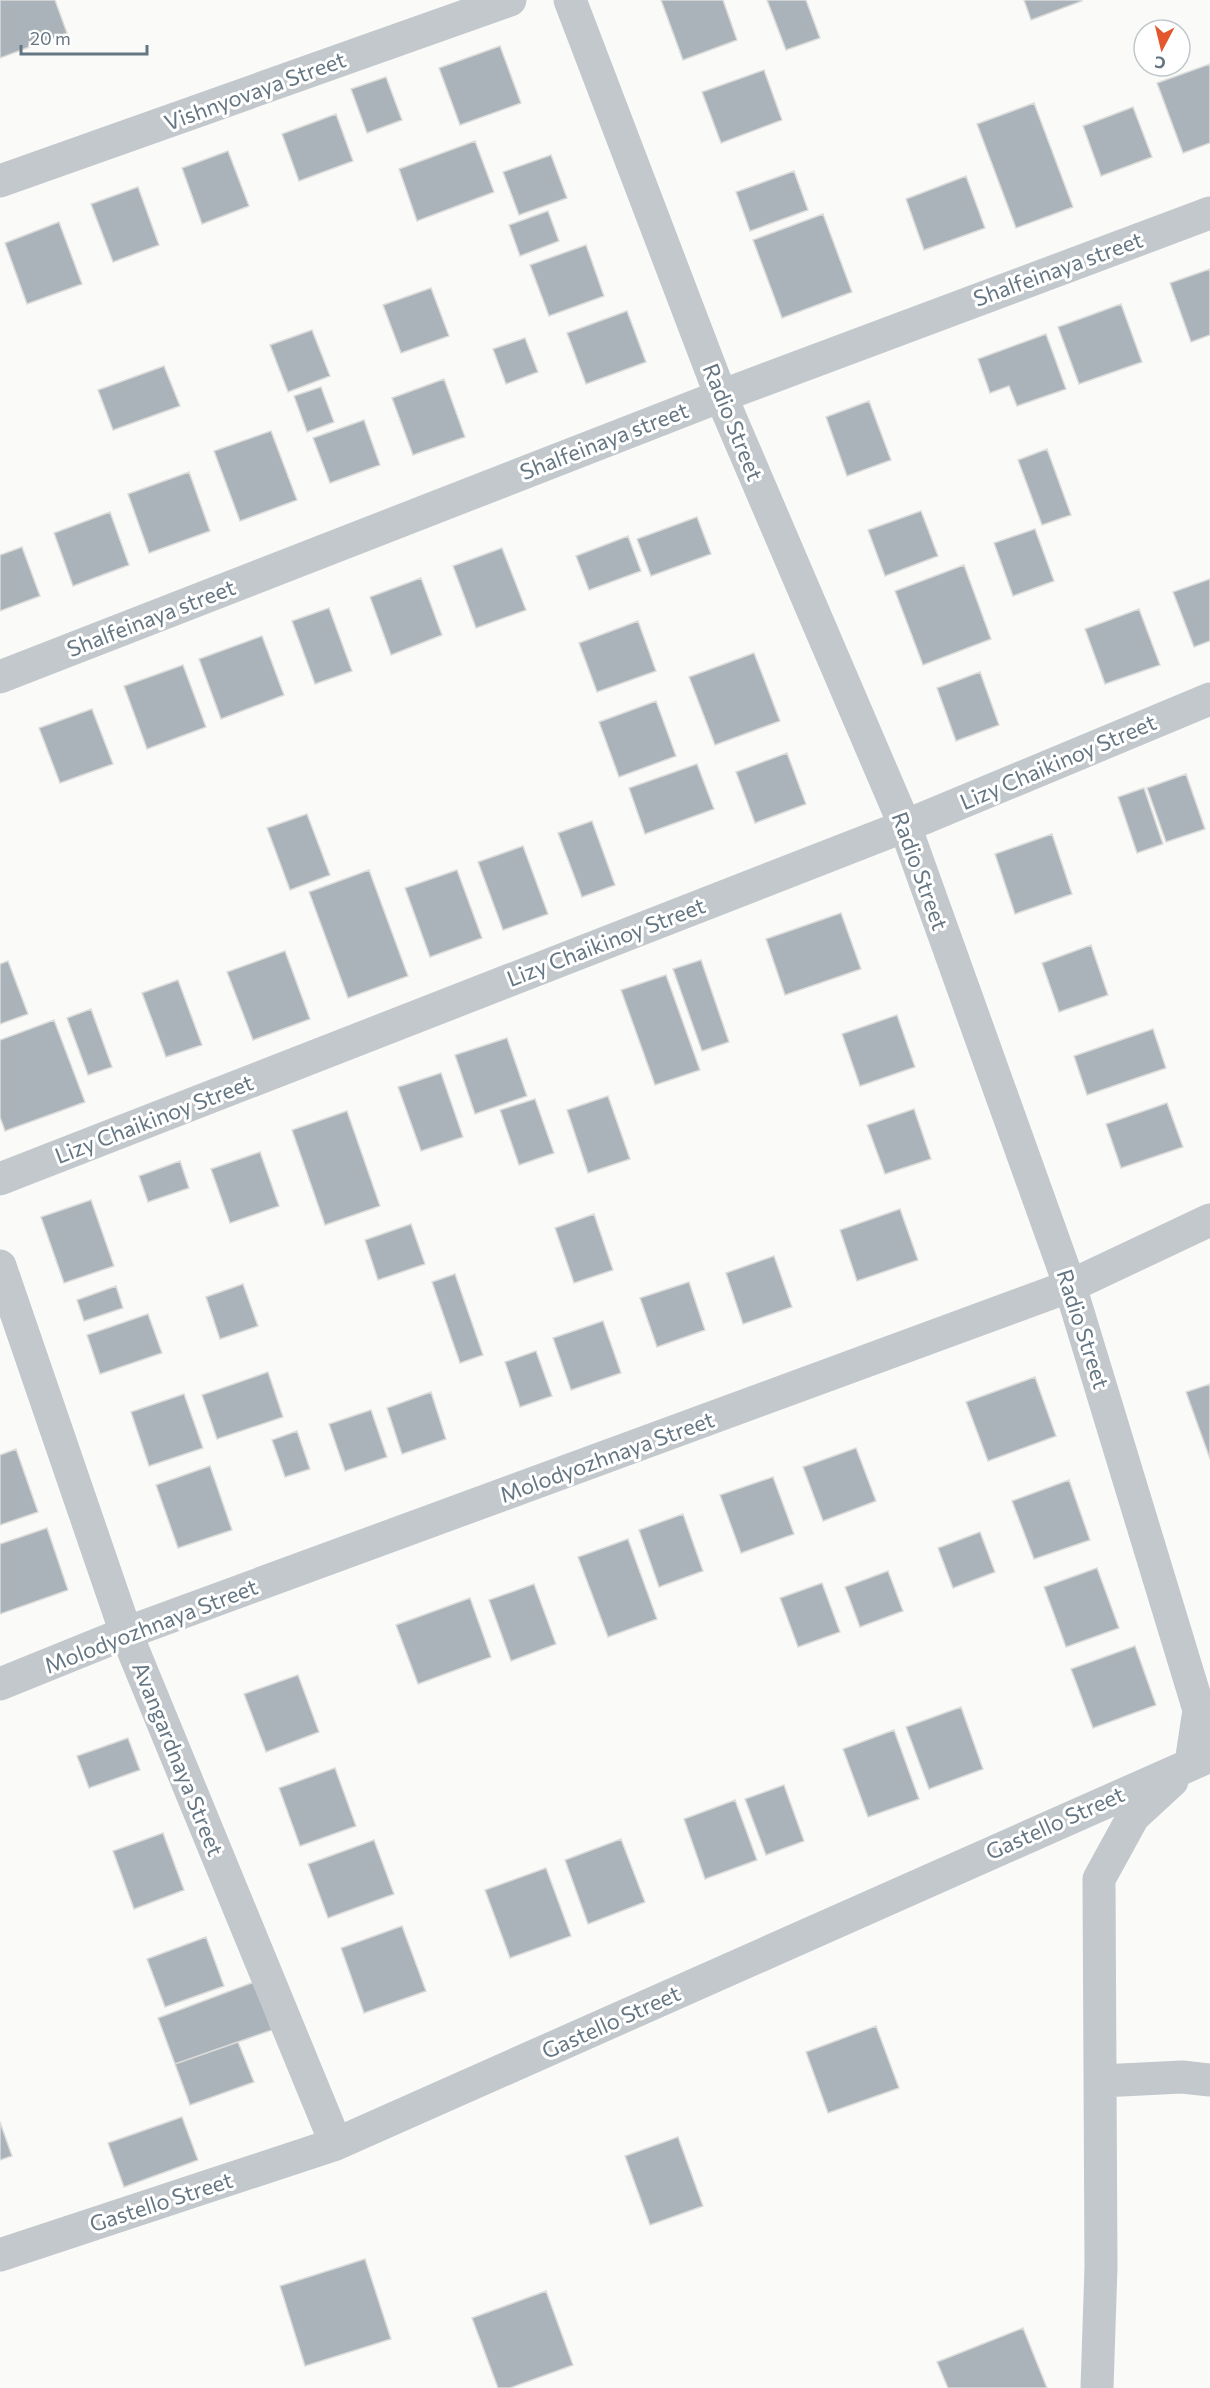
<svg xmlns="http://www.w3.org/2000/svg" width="1210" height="2388" font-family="Commissioner,sans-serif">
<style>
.building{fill:#aab3b9;stroke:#dcdcda;stroke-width:1.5}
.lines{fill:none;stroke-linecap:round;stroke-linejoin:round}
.minor{stroke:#c3c8cc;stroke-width:33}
.labels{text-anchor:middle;stroke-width:6;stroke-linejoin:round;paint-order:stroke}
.street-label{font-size:22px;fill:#657683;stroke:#fff}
</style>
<rect width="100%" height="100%" fill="#fafaf8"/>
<path class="building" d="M0 0H55L67 33 0 58Z
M661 0H723L737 40 683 60Z
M767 0H806L820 38 786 50Z
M1024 0H1081L1082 1 1031 20Z
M500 46 521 103 460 125 439 68Z
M1210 64V143L1183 153 1157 83Z
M764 70 782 120 721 143 702 92Z
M386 77 402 120 367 133 351 89Z
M1034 103 1073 207 1016 228 977 124Z
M1133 107 1152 157 1101 176 1083 126Z
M336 114 353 161 299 181 282 134Z
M475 141 494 192 417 221 399 169Z
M228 151 249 206 202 224 182 168Z
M551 155 567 198 519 215 503 172Z
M794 171 808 210 750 231 736 192Z
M966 176 985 228 924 250 906 199Z
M138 187 159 245 113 262 91 204Z
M548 211 559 241 520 256 509 225Z
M823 214 852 292 782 318 753 240Z
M59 222 82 284 27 304 5 243Z
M586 245 604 296 549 316 530 265Z
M1210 269V335L1191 342 1170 283Z
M431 288 449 336 401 353 383 305Z
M1121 304 1142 362 1079 384 1058 327Z
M627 311 646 362 586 384 567 333Z
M312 330 330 376 288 392 270 345Z
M1046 334 1066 389 1017 406 1009 386 990 393 978 359Z
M525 338 538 372 506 384 493 349Z
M164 366 180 406 113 430 98 390Z
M444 379 465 437 413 455 392 398Z
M321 387 334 422 307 432 294 396Z
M869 401 891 460 847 476 826 417Z
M364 420 380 465 330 483 313 438Z
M271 431 297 500 240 521 214 451Z
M1047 449 1071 515 1042 525 1018 460Z
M189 472 210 531 149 553 128 494Z
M921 511 938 556 885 576 868 530Z
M110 512 129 565 73 586 54 533Z
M697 517 711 554 651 576 637 539Z
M1035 529 1054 581 1013 596 994 543Z
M628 536 641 571 589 590 576 556Z
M22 547 40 596 0 611V555Z
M502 548 526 610 476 628 453 566Z
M964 565 991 639 923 665 895 591Z
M421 578 442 635 391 655 370 597Z
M1210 579V641L1194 647 1173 592Z
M329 608 352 671 315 684 292 621Z
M1139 609 1160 665 1105 684 1085 629Z
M638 621 656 671 597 692 579 643Z
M262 636 284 695 221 719 199 659Z
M754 653 780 721 715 745 689 677Z
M183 665 206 727 147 749 124 686Z
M980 672 999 725 956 741 937 688Z
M656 701 676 756 619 777 599 722Z
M92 709 113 764 60 783 39 728Z
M787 753 806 804 755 823 736 772Z
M697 764 714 809 645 834 629 788Z
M1186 774 1205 829 1166 842 1147 788Z
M1144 788 1163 844 1137 853 1118 797Z
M307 814 330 875 290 890 267 828Z
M592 821 615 885 582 897 558 833Z
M1052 834 1072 894 1015 914 995 854Z
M523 846 548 914 503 930 478 862Z
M369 870 408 976 348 998 309 892Z
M457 870 482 938 430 957 405 888Z
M841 913 861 969 785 995 766 939Z
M1091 945 1108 995 1059 1012 1042 963Z
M285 951 310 1019 253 1040 227 972Z
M701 960 729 1042 702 1051 673 969Z
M8 961 28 1014 0 1024V964Z
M666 975 700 1070 655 1085 621 990Z
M178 980 202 1045 166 1057 142 993Z
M91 1009 112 1067 88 1075 67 1018Z
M897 1015 915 1067 860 1086 842 1034Z
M54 1020 85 1102 5 1131 0 1117V1040Z
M1153 1029 1166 1068 1087 1095 1074 1056Z
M507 1038 527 1096 475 1114 455 1055Z
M441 1073 463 1137 421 1151 398 1087Z
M608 1096 630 1159 588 1173 567 1110Z
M535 1099 554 1153 519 1165 500 1110Z
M1167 1103 1183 1147 1121 1168 1106 1124Z
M914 1109 931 1159 885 1174 867 1125Z
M347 1111 380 1206 325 1225 292 1130Z
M260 1152 279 1206 230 1223 211 1169Z
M180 1161 189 1188 148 1202 139 1176Z
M91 1200 114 1266 64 1283 41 1217Z
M900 1209 918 1260 857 1281 840 1230Z
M594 1214 613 1270 574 1283 555 1228Z
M411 1224 425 1264 378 1280 365 1240Z
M774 1256 792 1307 743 1324 726 1273Z
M455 1274 483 1355 460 1363 432 1282Z
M689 1282 705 1330 657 1347 640 1298Z
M243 1284 258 1326 220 1339 206 1297Z
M116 1286 123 1308 84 1321 77 1300Z
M148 1314 162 1353 100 1374 87 1335Z
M603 1321 621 1373 571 1390 553 1338Z
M536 1351 552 1396 520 1407 505 1362Z
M268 1372 283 1417 217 1439 202 1395Z
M1035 1377 1056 1436 988 1461 966 1402Z
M1210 1384V1459L1186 1392Z
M431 1392 446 1439 402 1454 387 1408Z
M184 1394 203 1448 149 1466 131 1412Z
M371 1410 387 1457 345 1471 329 1424Z
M297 1431 310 1469 285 1477 272 1440Z
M856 1448 876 1501 823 1521 803 1467Z
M16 1449 38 1512 0 1525V1455Z
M210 1466 232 1530 178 1548 156 1485Z
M773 1477 794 1534 741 1553 720 1495Z
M1069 1480 1090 1540 1034 1559 1012 1501Z
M683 1514 703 1571 659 1587 639 1530Z
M47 1528 68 1590 0 1614V1544Z
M980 1532 995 1572 953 1588 938 1548Z
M628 1539 657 1619 608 1637 578 1557Z
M1097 1568 1119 1628 1066 1647 1044 1587Z
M888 1571 903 1611 860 1627 845 1587Z
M822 1583 840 1632 798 1647 780 1598Z
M534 1584 556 1644 511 1661 489 1600Z
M470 1598 491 1657 418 1684 396 1625Z
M1135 1646 1156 1705 1093 1728 1071 1669Z
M298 1675 319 1732 266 1752 244 1694Z
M961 1707 983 1769 929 1789 906 1727Z
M894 1730 919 1799 868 1817 843 1749Z
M128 1738 140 1770 89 1788 77 1756Z
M335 1768 356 1826 300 1846 279 1788Z
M784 1785 804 1841 766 1855 745 1799Z
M735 1800 757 1860 705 1879 684 1819Z
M163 1833 184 1890 134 1909 113 1851Z
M621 1839 645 1902 588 1924 565 1860Z
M374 1840 394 1894 328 1918 308 1864Z
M546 1868 571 1936 510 1958 485 1890Z
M402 1926 426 1991 364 2013 341 1948Z
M206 1937 224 1986 165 2007 147 1959Z
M254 1982 272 2030 175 2064 158 2018Z
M876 2026 899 2088 828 2113 806 2052Z
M238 2042 254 2082 190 2105 175 2064Z
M182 2117 198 2160 124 2187 108 2143Z
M0 2122 12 2156 0 2160Z
M678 2137 703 2206 650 2225 625 2156Z
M365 2259 391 2339 305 2366 280 2286Z
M546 2291 573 2365 510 2388H498L472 2318Z
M1023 2328 1047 2388H948L937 2362Z"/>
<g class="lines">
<path class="minor" d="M570 0 721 396 905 826 1070 1286 1199 1710 1191 1763
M0 181 510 0
M0 677 721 396 1210 213
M0 1179 905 826 1210 699
M0 1266 126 1633 336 2144
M0 1684 126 1633 1070 1286 1210 1220
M1101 2081 1182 2077 1210 2080
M0 2255 336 2144 1210 1756
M1097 2388 1101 2267 1099 1879 1133 1817 1172 1781"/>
</g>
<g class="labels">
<g class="street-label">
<text transform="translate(255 91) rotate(-20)" y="8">Vishnyovaya Street</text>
<text transform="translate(1058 269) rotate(-20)" y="8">Shalfeinaya street</text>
<text transform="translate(733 422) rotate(68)" y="8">Radio Street</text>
<text transform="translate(604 441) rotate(-21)" y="8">Shalfeinaya street</text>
<text transform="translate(151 618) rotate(-21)" y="8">Shalfeinaya street</text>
<text transform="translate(1058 762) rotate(-23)" y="8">Lizy Chaikinoy Street</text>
<text transform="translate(920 871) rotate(70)" y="8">Radio Street</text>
<text transform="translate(606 942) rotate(-21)" y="8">Lizy Chaikinoy Street</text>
<text transform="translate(154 1119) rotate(-21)" y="8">Lizy Chaikinoy Street</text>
<text transform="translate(1083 1329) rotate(72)" y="8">Radio Street</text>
<text transform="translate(607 1457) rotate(-20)" y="8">Molodyozhnaya Street</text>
<text transform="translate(151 1626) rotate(-21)" y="8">Molodyozhnaya Street</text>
<text transform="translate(178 1759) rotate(68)" y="8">Avangardnaya Street</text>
<text transform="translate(1055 1823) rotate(-24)" y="8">Gastello Street</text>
<text transform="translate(611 2022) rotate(-24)" y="8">Gastello Street</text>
<text transform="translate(161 2202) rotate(-18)" y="8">Gastello Street</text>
</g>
</g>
<g transform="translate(1162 48) rotate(187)"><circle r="28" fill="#ffffff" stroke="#c1c8cd" stroke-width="1.5"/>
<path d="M0-4.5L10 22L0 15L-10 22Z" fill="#e4572e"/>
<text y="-9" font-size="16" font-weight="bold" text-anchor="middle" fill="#657683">С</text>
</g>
<path d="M21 45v9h126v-9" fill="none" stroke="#657683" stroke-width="3"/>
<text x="30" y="45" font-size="18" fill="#657683" stroke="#ffffff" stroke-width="4.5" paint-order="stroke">20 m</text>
</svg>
